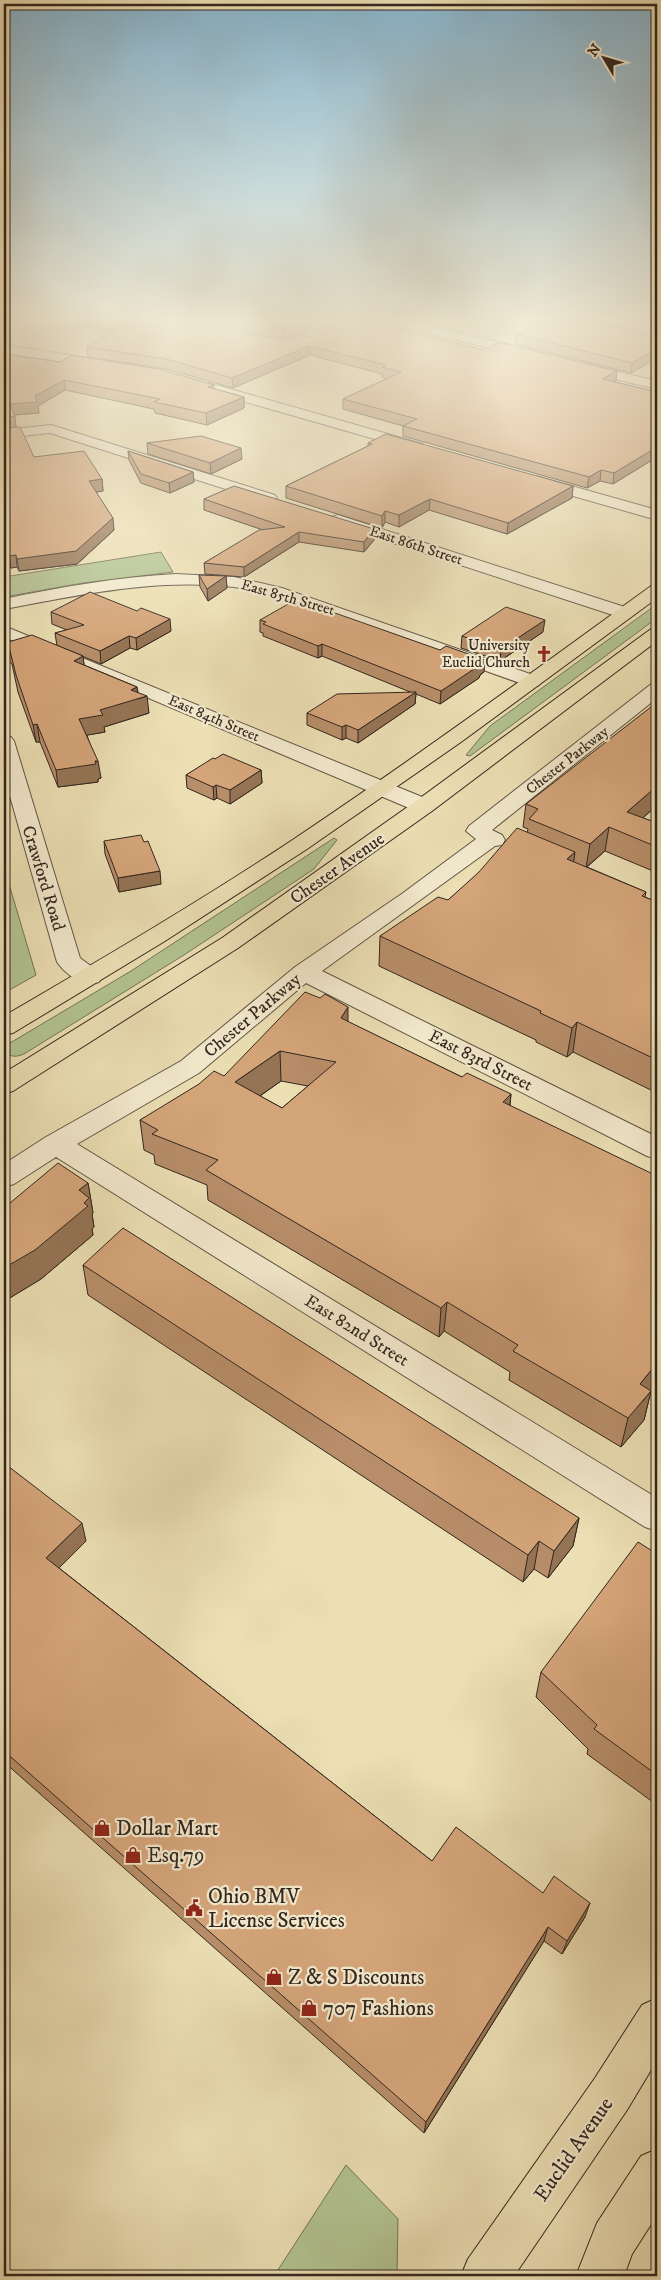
<svg xmlns="http://www.w3.org/2000/svg" width="661" height="2280" font-family="'IM FELL DW Pica',serif">
<style>
.green{fill:#b2c391;stroke:#727458}
.lines{fill:none;stroke-linecap:round;stroke-linejoin:round}
.minor-casing{stroke:#605444;stroke-width:2}
.major-casing{stroke:#32261f;stroke-width:2}
.minor{fill:#f3eace;fill-rule:evenodd}
.major{fill:#ecdfb4;fill-rule:evenodd}
.wall{fill:#b78e69;stroke:#32261f;fill-rule:evenodd}
.shaded-wall{fill:#957455;stroke:#32261f}
.building{fill:#d5a57a;stroke:#32261f;fill-rule:evenodd}
.labels{text-anchor:middle;stroke-width:4.5;stroke-linejoin:round;paint-order:stroke}
.far-street-label{font-size:15px;fill:#32261f;stroke:#f3eace}
.far-poi-label{font-size:15px;fill:#32261f;stroke:#f3eace;text-anchor:end}
.street-label{font-size:18px;fill:#32261f;stroke:#f3eace}
.near-poi-label{font-size:21px;fill:#32261f;stroke:#f3eace;text-anchor:start}
.near-street-label{font-size:21px;fill:#32261f;stroke:#f3eace}
</style>
<rect width="100%" height="100%" fill="#ecdfb4"/>
<filter id="stains"><feTurbulence type="fractalNoise" baseFrequency=".004" numOctaves="4"/><feColorMatrix values="0 0 0 0 .2 0 0 0 0 .09 0 0 0 0 .02 0 0 0 .5 -.17"/></filter>
<radialGradient id="worn" r=".72"><stop offset=".6" stop-color="#630" stop-opacity="0"/><stop offset="1" stop-color="#630" stop-opacity=".3"/></radialGradient>
<path class="green" d="M606 321H657V349L620 333 618 326Z
M161 552 173 572 83 583 4 597V577Z
M657 604V618L470 756 466 755 490 726Z
M334 838 337 840 314 869 184 955 24 1054C16 1057 11 1058 5 1051L10 1043 131 971Z
M6 874 36 975 4 993V876Z
M346 2165 398 2219 397 2276H274Z"/>
<g class="lines">
<g class="minor-casing">
<path id="minor" d="M389 321H412L535 351 536 354 530 358 391 324Z
M4 345 101 360 108 364 101 368 4 353Z
M581 363 657 381V389L576 370 574 367Z
M209 383 423 444 425 447 423 450H413L204 390 202 387Z
M51 425 275 495 277 498 275 501H263L50 433 4 438V430Z
M536 476 657 510V520L531 484 528 481 531 478Z
M338 515 631 609 634 613 631 617H619L332 523 330 520 332 517Z
M176 574 234 577 282 588 539 677 542 681 539 685 532 687 525 685C467 664 408 643 350 622 312 609 274 592 234 587 155 578 80 595 4 609V599C61 587 118 577 176 574Z
M4 626 432 801 435 806 432 811 424 812 416 811 4 637Z
M657 683V698L492 830 502 835 505 840 502 845 495 846 322 971 657 1137V1159L647 1156 306 983 199 1073 77 1144 657 1498V1531L645 1527 56 1157 14 1184 4 1187V1164L46 1137 181 1061 295 967 403 893 476 839 466 831 469 826 650 685Z
M4 735 11 737 14 741 80 958 99 972 102 977 99 982C83 987 66 975 57 962L4 775Z"/>
</g>
<g class="major-casing">
<path id="major" d="M657 585V598L461 742 307 849 165 941 13 1033 4 1035V1016C102 959 199 902 294 839 415 758 533 672 651 586Z
M657 628V641L432 811 238 948 13 1091 4 1094V1073L222 938 416 801 651 629Z
M657 1998V2060L627 2110 514 2276H461L468 2259 595 2078 642 2005Z
M657 2149V2215L632 2254 624 2276H576L597 2223 641 2156Z"/>
</g>
<use href="#minor" class="minor"/>
<use href="#major" class="major"/>
</g>
<path class="wall" d="M63 321H159L283 339 484 350 616 381 614 382 657 392V457L613 484 600 481 587 488 403 436V426L343 409V399L387 379 382 377V374L310 355 233 388 166 369 88 357 87 347 114 331 64 324Z
M177 321H334V322L306 335 283 337Z
M516 334 652 338 631 373 515 344Z
M4 354 214 385V389L244 397V408L207 425 155 413 154 409 65 390 38 406 39 413 14 415 16 427 34 457 102 479 103 491 96 492 114 530 77 564 19 571 17 567 11 568 6 555H4Z
M147 443 242 459 211 474 148 454Z
M368 443 573 486 572 498 507 534 429 510 399 527 385 522 382 528 286 498V486L368 446Z
M128 451 193 472 194 482 170 493 141 483 129 460Z
M204 499 374 529V540L364 552 299 542 244 577 205 574 204 563 263 530 204 510Z
M199 575 226 576 227 588 208 601 200 587Z
M51 612 171 631 137 650 130 648 101 664 58 646 83 656 84 665 137 687 138 692 149 713 104 727 105 732 87 735 101 778 98 779V782L58 787 40 742H36L18 692 12 664 7 660 5 643 57 646 55 633 67 630 52 624Z
M260 620 484 672 480 675 479 678 440 704 416 694 415 704 358 743 346 738 342 740 307 725V713L410 692 322 656 318 658 263 636V633L260 632Z
M543 632 500 661 461 648 462 636Z
M657 708V805L643 818 657 823V879L652 877 653 871 605 851 587 867 646 892 645 897 657 902V1093L573 1052 567 1057 536 1042V1040L379 966 380 936 448 900 527 833 528 829 523 827 526 804Z
M215 759 261 770 262 783 230 804 217 798 214 800 187 788 186 775Z
M104 841 161 884 119 892 105 854Z
M348 1022 462 1077 511 1094 510 1105 657 1383 651 1391 644 1420 621 1447 509 1380 510 1372 444 1331 439 1337 208 1200 207 1185 155 1164 154 1155 144 1150 140 1120 224 1076ZM281 1081 308 1086 282 1108 260 1096Z
M88 1183 93 1213 92 1214 94 1227 92 1229 93 1235 41 1279 8 1299 4 1297V1208Z
M83 1265 579 1518 573 1546 548 1578 534 1569 523 1582 88 1295Z
M4 1463 86 1541 59 1568 432 1861 543 1893 585 1917 562 1954 544 1941 424 2133 4 1762Z
M657 1554V1805L587 1754 588 1749 536 1697 541 1672Z"/>
<path class="shaded-wall" d="M315 321H334V322L306 335 283 337V328Z
M309 346 310 355 233 388 232 378Z
M657 349V358L631 373 632 363Z
M617 371 616 381 601 389 602 379Z
M64 380 65 390 38 406 39 413 11 415 10 404 35 396Z
M244 397V408L207 425 206 413Z
M15 416 16 427 4 429V417Z
M657 447V457L613 484 614 473Z
M241 448 242 459 211 474 210 463Z
M601 470 600 481 587 488 589 477Z
M193 472 194 482 170 493 169 483Z
M102 479 103 491 91 493 89 481Z
M573 486 572 498 507 534 508 523Z
M430 499 429 510 399 527V515Z
M385 511V522L382 528V516Z
M113 518 114 530 77 564 19 571 17 559Z
M374 529V540L364 552V542Z
M299 532V542L244 577V567Z
M4 543 6 555H4Z
M16 555 17 567 11 568 9 556Z
M226 576 227 588 208 601 207 589Z
M170 619 171 631 137 650 136 638Z
M545 620 543 632 500 661 501 649Z
M129 636 130 648 101 664 100 651Z
M322 644V656L318 658V646Z
M83 656 85 673 74 661Z
M485 660 484 672 480 675 479 678 440 704 441 691Z
M137 687 138 699 147 696 149 713 104 727 105 732 82 736 79 719 100 710Z
M416 692 415 704 358 743V730Z
M37 724 40 742H36L33 725Z
M346 725V738L342 740V727Z
M98 761 101 778 98 779V782L58 787 56 770Z
M261 770 262 783 230 804V790Z
M216 785 217 798 214 800 213 787Z
M657 786V805L625 834 627 812Z
M609 827 605 851 586 867 590 844Z
M575 852 571 881 567 859Z
M160 871 161 884 119 892 118 878Z
M348 1007V1037L341 1018Z
M577 1022 573 1052 567 1057 572 1028Z
M280 1051 281 1081 237 1112 235 1082Z
M511 1094 508 1123 503 1102Z
M88 1183 93 1213 92 1214 94 1227 92 1229 93 1235 41 1279 8 1299 4 1279V1268L79 1190Z
M447 1302 444 1331 439 1337 441 1308Z
M657 1363V1383L641 1403 651 1391 644 1420 621 1447 628 1418 640 1384Z
M579 1518 573 1546 548 1578 554 1551Z
M82 1523 86 1541 51 1576 46 1558Z
M539 1541 534 1569 523 1582 528 1555Z
M590 1903 585 1917 562 1954 567 1941Z
M548 1927 544 1941 424 2133 426 2122Z"/>
<path class="building" d="M113 321H159L283 339 314 336 343 321H368L484 350 499 342 617 371 602 379 657 392V447L614 473 601 470 589 477 403 426 417 419 343 399 401 372 382 367 386 365 309 346 232 378 166 359 87 347 127 323Z
M241 321H315L305 326 283 328Z
M545 321H591L652 335 648 337 657 340V349L632 363 516 334Z
M4 354 60 362 71 355 159 369 214 385 208 387 244 397 206 413 154 402 160 399 64 380 35 396 37 402 10 404 15 416 4 417Z
M20 427 34 457 84 451 102 479 89 481 113 518 76 551 17 559 16 555 9 556 4 543V428Z
M386 434 573 486 508 523 430 499 399 515 385 511 382 516 286 486 372 444 368 443Z
M201 436 241 448 210 463 147 443Z
M128 451 193 472 169 483 141 474Z
M234 486 374 529 364 542 299 532 244 567 204 563 259 530 285 527 204 499Z
M199 575 226 576 207 589Z
M90 592 137 611 141 608 170 619 136 638 129 636 100 651 55 633 84 625 51 612Z
M301 601 440 650 446 646 485 660 478 665H480L441 691 322 644 318 646 263 624 266 622 260 620 290 603 295 605Z
M506 607 545 620 501 649 462 636Z
M32 635 83 656 74 661 137 687 131 690 147 696 100 710 103 715 79 719 98 761H95L96 764 56 770 37 724 33 725 16 675 9 647 5 643Z
M416 692 358 730 346 725 342 727 307 713 337 694Z
M651 707 657 708V786L627 812 657 823V847L609 827 590 844 529 819 538 809 526 804Z
M223 754 261 770 230 790 216 785 213 787 186 775 213 758 215 759Z
M517 828 575 852 567 859 646 892 642 896 657 902V1060L577 1022 572 1028 540 1013 541 1011 380 936 438 897 448 900 479 872Z
M141 835 144 842 148 841 160 871 118 878 104 841Z
M305 992 320 998 325 994 348 1007 341 1018 462 1077 467 1073 511 1094 503 1102 657 1176V1363L640 1384 651 1391 628 1418 513 1351 518 1345 447 1302 441 1308 206 1170 218 1160 152 1134 158 1130 140 1120 199 1084 214 1071 224 1076ZM280 1051 336 1062 282 1108 235 1082Z
M58 1163 88 1183 79 1190 89 1198 84 1203 88 1206 35 1250 4 1268V1208Z
M123 1228 579 1518 554 1551 539 1541 528 1555 83 1265Z
M4 1463 82 1523 46 1558 432 1861 456 1827 543 1893 554 1876 590 1903 567 1941 548 1927 426 2122 4 1751Z
M638 1542 657 1554V1775L594 1729 597 1725 541 1672Z"/>
<linearGradient id="sky" x2="0" y2="1"><stop stop-color="#88b7d1"/><stop offset="0.5" stop-color="#f6f1dd"/><stop offset="1" stop-color="#f6f1dd" stop-opacity="0"/></linearGradient>
<rect width="661" height="641" fill="url(#sky)"/>
<defs>
<g id="church-bare" transform="scale(1.35)"><path d="M-1.2-6h2.4v3.5h3.3v2.4h-3.3V6h-2.4V-.1h-3.3v-2.4h3.3Z" fill="#8f2418" stroke="#f3eace" stroke-width="2.5" paint-order="stroke"/></g>
<g id="shop-bare" transform="scale(1.35)"><path d="M-5-2.5h2.3a2.7 3.5 0 0 1 5.4 0H5L5.5 6h-11ZM-1.5-2.5h3a1.5 2.3 0 0 0-3 0Z" fill="#8f2418" stroke="#f3eace" stroke-width="2.5" paint-order="stroke"/></g>
<g id="civic-bare" transform="scale(1.35)"><path d="M-.6-6.5H3V-4.5H.6V-3L4-1V1h2V6H-6V1h2V-1L-.6-3ZM-1.2 2.5V6h2.4V2.5Z" fill="#8f2418" stroke="#f3eace" stroke-width="2.5" paint-order="stroke"/></g>
</defs>
<g fill-rule="evenodd">
<use href="#church-bare" x="544" y="654"/>
<use href="#shop-bare" x="102" y="1828"/>
<use href="#shop-bare" x="133" y="1855"/>
<use href="#civic-bare" x="194" y="1908"/>
<use href="#shop-bare" x="274" y="1977"/>
<use href="#shop-bare" x="309" y="2008"/>
</g>
<g class="labels">
<g class="far-street-label">
<text transform="translate(416 545) rotate(18)" y="5">East 86th Street</text>
<text transform="translate(288 597) rotate(16)" y="5">East 85th Street</text>
<text transform="translate(214 718) rotate(23)" y="5">East 84th Street</text>
<text transform="translate(567 760) rotate(-38)" y="5">Chester Parkway</text>
</g>
<g class="far-poi-label">
<text x="530" y="650">University<tspan x="530" dy="17">Euclid Church</tspan></text>
</g>
<g class="street-label">
<text transform="translate(337 868) rotate(-35)" y="6">Chester Avenue</text>
<text transform="translate(44 878) rotate(73)" y="6">Crawford Road</text>
<text transform="translate(252 1015) rotate(-40)" y="6">Chester Parkway</text>
<text transform="translate(481 1060) rotate(27)" y="6">East 83rd Street</text>
<text transform="translate(357 1330) rotate(32)" y="6">East 82nd Street</text>
</g>
<g class="near-poi-label">
<text x="116" y="1835">Dollar Mart</text>
<text x="147" y="1862">Esq.79</text>
<text x="208" y="1903">Ohio BMV<tspan x="208" dy="24">License Services</tspan></text>
<text x="288" y="1984">Z &amp; S Discounts</text>
<text x="323" y="2015">707 Fashions</text>
</g>
<g class="near-street-label">
<text transform="translate(573 2149) rotate(-55)" y="7">Euclid Avenue</text>
</g>
</g>
<rect width="661" height="2280" fill="none" stroke="#ecdfb4" stroke-width="20"/>
<rect x="5" y="5" width="651" height="2270" fill="none" stroke="#32261f" stroke-width="2.5"/>
<rect x="10" y="10" width="641" height="2260" fill="none" stroke="#32261f"/>
<g transform="translate(604 58) rotate(308)" stroke="#f3eace" stroke-width="4" paint-order="stroke">
<path d="M0-4L9 19L0 12L-9 19Z" fill="#32261f"/>
<text y="-8" font-size="14" font-weight="bold" text-anchor="middle" fill="#32261f">N</text>
</g>
<rect width="100%" height="100%" filter="url(#stains)"/>
<rect width="100%" height="100%" fill="url(#worn)"/>
</svg>
